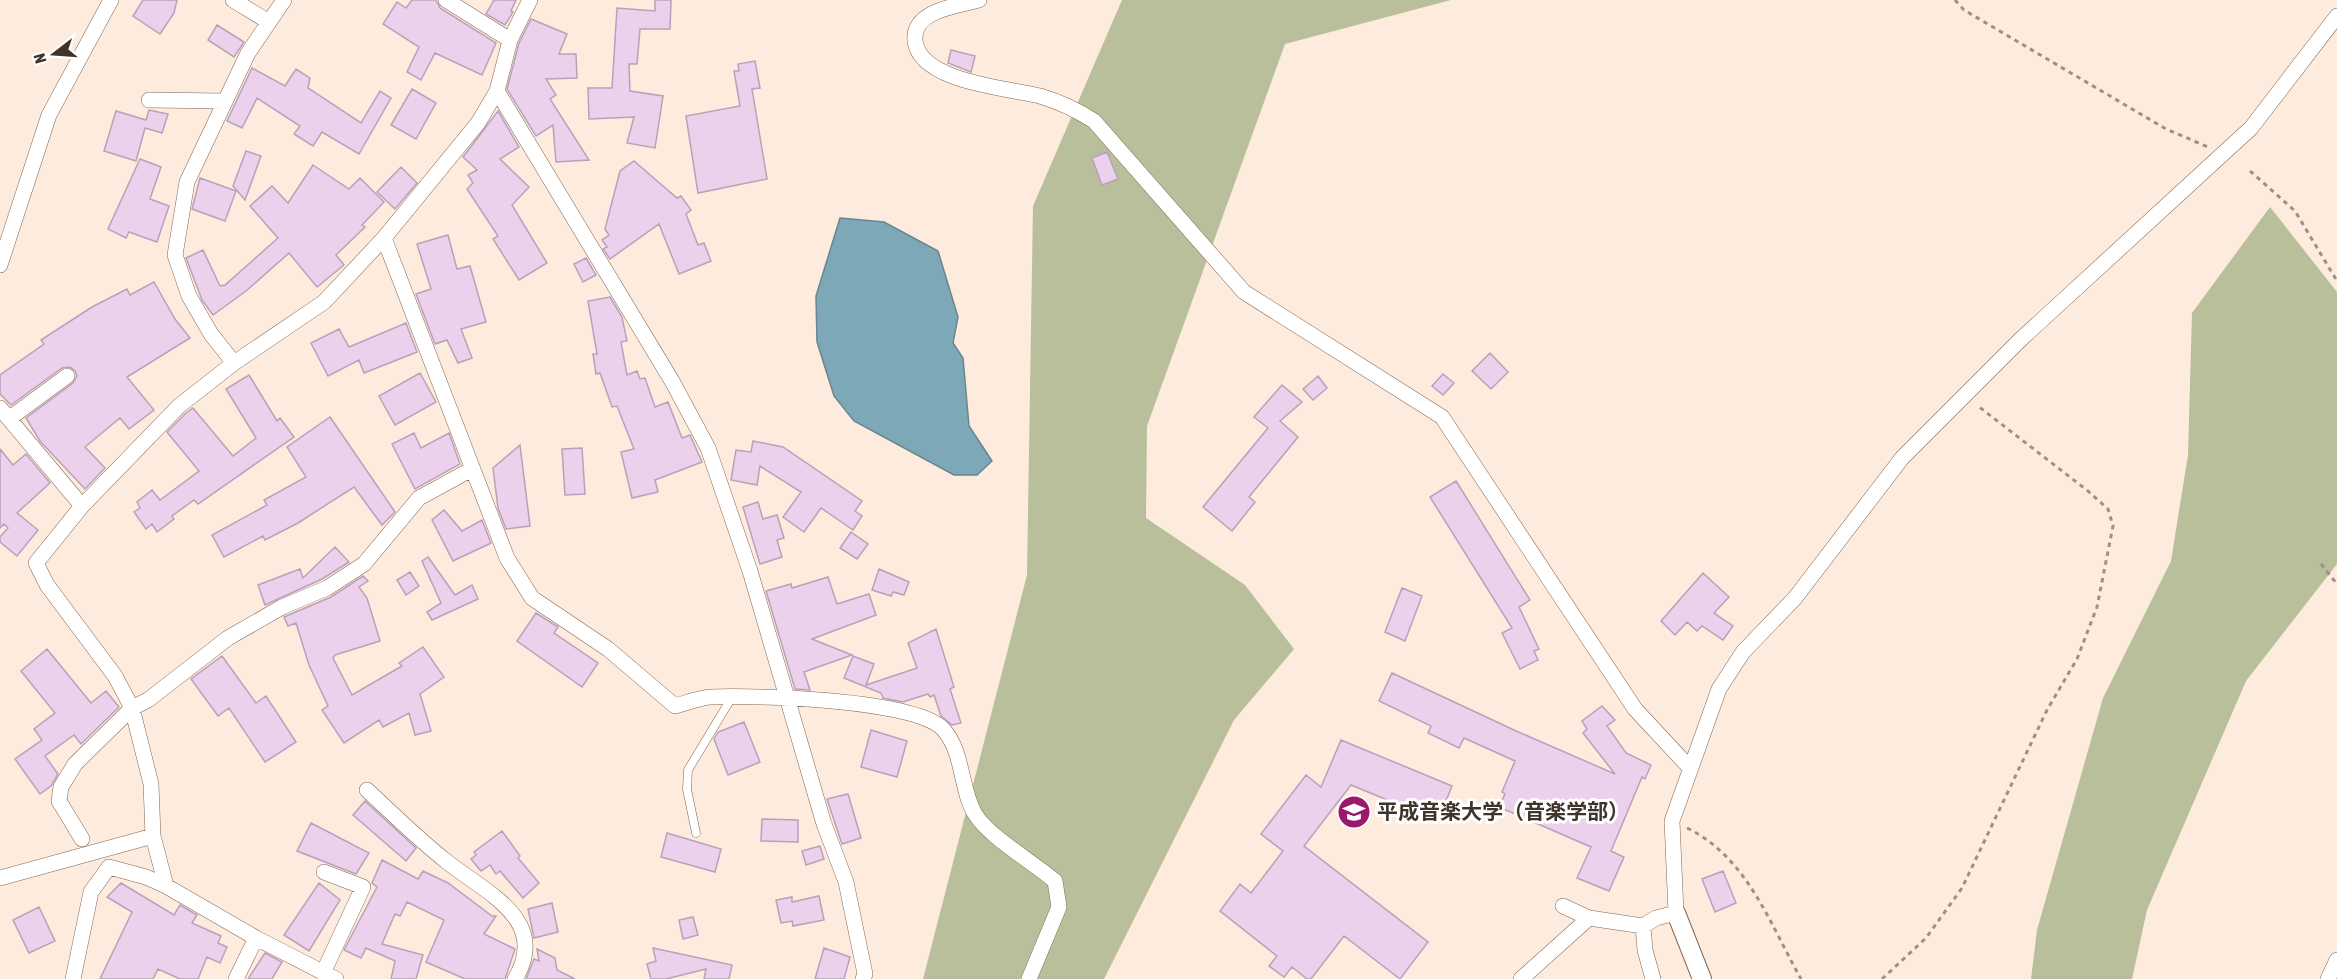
<svg xmlns="http://www.w3.org/2000/svg" width="2337" height="979" font-family="'Asap Condensed','Noto Sans JP',sans-serif">
<style>
.forest{fill:#b9bf9a}
.water{fill:#7da8b7;stroke:#6a858d;stroke-width:1.5}
.building{fill:#ebd1ec;stroke:#b9a1ba;stroke-width:1.5}
.lines{fill:none;stroke-linecap:round;stroke-linejoin:round}
.service-casing{stroke:#816652;stroke-width:9}
.minor-casing{stroke:#816652;stroke-width:16}
.tertiary-casing{stroke:#816652;stroke-width:20}
.path{stroke:#9f9084;stroke-width:3;stroke-dasharray:4.5 4.5;stroke-linecap:butt}
.service{stroke:#fff;stroke-width:8}
.minor{stroke:#fff;stroke-width:15}
.tertiary{stroke:#fff;stroke-width:18}
.labels{text-anchor:middle;stroke-width:6;stroke-linejoin:round;paint-order:stroke}
.poi-label{font-size:21px;font-weight:bold;fill:#3f332a;stroke:#fff;text-anchor:start}
</style>
<rect width="100%" height="100%" fill="#fdebdd"/>
<path class="forest" d="M1122 0H1451L1285 44 1147 426 1146 518 1245 585 1294 649 1234 720 1104 979H923L1027 575 1033 206Z
M2270 207 2337 292V564L2246 681 2147 910 2132 979H2031L2037 930 2103 698 2171 561 2188 455 2192 313Z"/>
<path class="water" d="M840 218 884 222 938 251 958 317 953 343 963 358 969 426 992 461 977 475H954L854 421 834 396 817 342 816 296Z"/>
<path class="building" d="M143 0H177L174 13 160 34 133 16Z
M412 0H436L440 8 496 43 482 75 435 53 421 80 407 72 419 47 383 24 397 2 406 8Z
M494 0H516L511 11 513 12 505 25 486 14Z
M655 0H671L670 29H640L637 64H629L630 91 663 96 655 148 627 143 634 117 589 119 588 88H612L617 8 655 11Z
M531 19 567 34 559 54H576L577 78 546 79 556 95 550 99 589 160 556 162 553 125 536 136 507 89 519 43Z
M217 25 244 42 234 57 208 40Z
M951 50 975 56 971 72 948 63Z
M755 61 760 88 752 89 767 179 698 193 686 116 740 106 734 71H739L738 64Z
M252 68 285 86 296 69 310 78 308 88 361 123 380 91 391 98 359 154 322 132 313 146 294 134 300 126 257 98 242 128 227 121Z
M412 89 436 103 416 139 391 125Z
M149 110 168 114 162 133 145 128 136 161 104 151 116 111 146 120Z
M498 111 519 147 500 159 529 187 512 205 547 263 519 280 493 239 498 236 467 189 473 183 468 175 477 170 463 157Z
M246 151 261 156 245 200 233 186Z
M1107 152 1118 179 1102 185 1092 158Z
M140 159 161 167 150 199 169 206 157 242 129 232 126 238 108 229Z
M634 161 677 198 681 196 691 210 686 214 698 245 704 243 711 261 679 274 659 224 610 259 603 249 607 247 602 240 609 235 605 229 620 171Z
M313 165 349 189 360 178 384 202 362 225 365 227 336 255 344 265 317 287 289 253 246 291 213 315 202 300 186 258 203 250 220 286 225 285 278 238 250 206 272 186 288 203Z
M401 167 417 183 395 209 377 192Z
M200 178 236 191 225 221 192 209Z
M448 235 457 269 470 266 486 322 461 329 472 358 458 363 447 340 435 344 416 294 431 289 417 244Z
M586 258 596 275 583 282 574 264Z
M154 282 175 319 190 338 127 377 154 410 129 429 120 418 85 447 105 468 85 489 40 441 26 418 73 383 77 376 75 371 70 367 62 368 11 405 0 394V375L44 344 41 340 92 307 127 289 130 295Z
M610 297 622 317 627 341 621 342 627 375 637 371 640 379 645 378 655 407 668 402 682 438 690 435 702 462 655 480 658 492 632 498 621 452 634 449 617 406 612 407 600 373 596 374 593 354H597L588 301Z
M406 323 417 352 364 373 359 360 328 376 311 343 339 329 349 347Z
M1490 353 1508 372 1491 389 1472 371Z
M420 373 436 402 395 425 379 396Z
M1443 374 1454 383 1443 395 1432 386Z
M249 375 277 421 280 418 294 437 198 504 194 500 172 516 174 519 157 532 152 524 146 529 134 512 140 508 137 502 152 490 160 500 199 471 167 432 186 413 193 408 233 456 256 438 226 389Z
M1318 376 1327 388 1313 400 1303 389Z
M1282 385 1302 402 1280 421 1298 437 1249 497 1255 502 1232 531 1203 507 1268 428 1254 417Z
M330 417 395 512 382 525 354 487 298 523 265 540 263 536 224 557 212 535 267 505 264 500 306 477 287 447Z
M414 433 421 448 449 433 460 464 415 489 392 444Z
M753 441 783 447 862 501 855 511 862 516 853 530 821 508 804 532 783 517 801 492 760 466 757 485 731 480 736 450 751 452Z
M520 445 530 526 506 529 498 508 493 468Z
M582 448 585 494 565 495 562 449Z
M0 449 13 465 26 454 50 483 17 513 38 530 17 556 0 542V537L8 528 4 524 0 528Z
M1456 481 1530 600 1519 607 1539 649 1534 651 1538 660 1520 669 1502 633 1512 628 1430 497Z
M758 502 763 519 777 515 784 538 777 540 782 557 760 564 743 507Z
M444 510 462 531 482 520 491 543 453 561 432 520Z
M851 532 868 544 857 559 840 548Z
M335 547 349 562 322 579 265 605 258 585 300 569 303 578Z
M428 557 455 595 472 585 478 599 432 620 427 612 441 603 422 561Z
M879 569 909 582 904 595 893 592 891 596 872 590Z
M410 572 419 586 406 595 397 580Z
M1703 573 1729 597 1714 613 1733 626 1723 640 1702 626 1697 631 1687 622 1675 635 1661 621Z
M363 576 368 581 359 587 367 598 380 641 335 655 333 658 352 695 402 666 399 663 423 647 444 677 420 694 431 731 415 735 409 713 383 727 379 720 344 743 322 710 328 706 309 665 296 623 288 626 284 617 331 597Z
M828 577 837 604 869 594 876 615 812 639 852 655 804 672 810 690 795 689 766 591 791 584 792 588Z
M1402 588 1422 596 1405 641 1385 632Z
M536 613 558 627 554 633 598 663 582 687 517 641Z
M936 629 954 687 950 689 961 723 952 725 941 716 934 695 930 697 928 694 903 702 883 698 881 693 844 678 853 656 874 664 866 685 917 668 908 643Z
M47 649 91 703 106 691 119 707 81 744 74 735 45 756 58 774 51 786 40 794 15 759 42 740 34 729 55 713 21 671Z
M222 656 256 703 266 696 296 742 265 762 229 708 218 716 191 679Z
M1392 673 1514 730 1615 774 1583 733 1587 729 1582 721 1602 706 1615 720 1607 726 1626 753 1651 765 1645 779 1642 777 1611 851 1624 857 1609 891 1577 878 1591 847 1499 807 1505 794 1502 792 1515 761 1464 738 1459 748 1428 733 1431 726 1379 701Z
M744 722 760 762 728 775 714 739 718 732Z
M871 730 907 741 897 777 861 767Z
M1341 740 1452 786 1438 821 1351 785 1304 846 1428 942 1400 979 1344 936 1311 979H1307L1292 967 1284 977 1269 966 1277 956 1220 911 1240 884 1251 893 1283 851 1261 834 1306 775 1321 787Z
M848 794 861 838 842 844 827 799Z
M365 801 416 848 406 861 353 815Z
M762 819 798 820V842L761 841Z
M311 823 369 853 356 874 297 851Z
M502 831 520 856 518 858 539 883 523 898 500 871 496 874 490 865 481 871 471 859 476 855 474 852Z
M667 833 721 849 715 872 661 857Z
M820 846 824 859 806 865 802 851Z
M382 860 418 879 423 871 448 883 492 916H496L484 934 515 949 505 979H465L426 962 444 920 407 902 400 916 395 914 382 944 423 955 416 979H391L395 961 366 948 361 958 344 950 377 887 372 883Z
M1723 871 1736 903 1715 912 1702 879Z
M121 883 174 915 180 905 197 915 192 923 221 936 218 943 227 947 220 963 207 957 198 979H180L158 969 153 979H100L132 912 107 897Z
M319 883 340 900 309 951 284 935Z
M819 896 824 920 793 926 792 921 781 923 776 900 792 897V902Z
M552 903 558 932 534 938 528 909Z
M39 907 55 941 29 953 13 920Z
M693 917 698 935 683 939 679 920Z
M653 948 732 965 729 979H704L706 969 666 979H651L647 964 656 961Z
M824 948 850 957 844 979H815Z
M537 949 555 958 557 970 575 979H526L534 959 539 961Z
M265 953 282 962 272 979H248Z"/>
<g class="lines">
<g class="service-casing">
<path id="service" d="M696 833 687 789 688 770 732 697"/>
</g>
<g class="minor-casing">
<path id="minor" d="M233 0 269 22
M446 0 510 40
M979 0C957 6 912 10 915 41 920 82 1008 88 1040 96 1060 102 1077 110 1094 121L1244 292 1442 417 1635 709 1690 768
M497 91 672 381 708 448 750 571 824 824 846 882 865 974 863 979
M149 100 224 101
M384 238 507 558 532 598 608 649 675 706C686 703 699 698 710 697 754 695 914 699 943 729 964 752 960 789 975 814 989 837 1033 862 1055 881L1059 907 1029 979
M0 265 49 115 111 0
M234 363 211 334 189 296 175 255 187 182 248 53 284 0
M0 408 82 506
M10 418 67 376
M367 790C393 814 418 839 446 861 484 892 551 919 515 979
M82 839 59 801 61 787 75 764 132 708 148 700 228 638 282 607 327 588 364 564 419 498 472 469
M0 878 153 836
M166 886 153 836 151 784 132 708 115 676 47 585 36 563 82 506 179 406 234 363 324 302 384 238 478 123 497 91 510 40 530 0
M1563 906 1589 918
M323 973 363 887 324 872
M73 979 91 892 109 867 146 877 166 886 256 938 336 979
M236 979 256 938
M1521 979 1589 918 1643 926
M1653 979 1645 950 1643 926 1656 918 1676 913 1672 821 1719 689 1743 652 1795 598 1902 458 2020 340 2251 128 2337 16
M2328 979 2337 960"/>
</g>
<g class="tertiary-casing">
<path id="tertiary" d="M1676 913 1702 979"/>
</g>
<path class="path" d="M1955 0 1964 10 2166 129 2208 147
M2250 171 2295 211 2337 281
M2321 564 2337 584
M1687 828C1747 857 1770 924 1801 979
M1882 979 1926 938 1962 888 2047 710 2077 659 2097 607 2113 526 2108 509 2088 491 1978 406"/>
<use href="#service" class="service"/>
<use href="#minor" class="minor"/>
<use href="#tertiary" class="tertiary"/>
</g>
<defs>
<g id="university-disc" transform="scale(1.725)"><circle r="9.5" fill="#9b186c" stroke="#fff"/><path d="M0-5L7-2L0 1L-7-2ZM-4 1L0 2.5L4 1V4Q0 6-4 4Z" fill="#fff"/></g>
</defs>
<g fill-rule="evenodd">
<use href="#university-disc" x="1354" y="812"/>
</g>
<g class="labels">
<g class="poi-label">
<text x="1377" y="819">平成音楽大学（音楽学部）</text>
</g>
</g>
<g transform="translate(54 54) rotate(253)" stroke="#ffffff" stroke-width="4.5" paint-order="stroke">
<path d="M0-4.5L10 22L0 15L-10 22Z" fill="#3f332a"/>
<text y="-9" font-size="16" font-weight="bold" text-anchor="middle" fill="#3f332a">N</text>
</g>
</svg>
